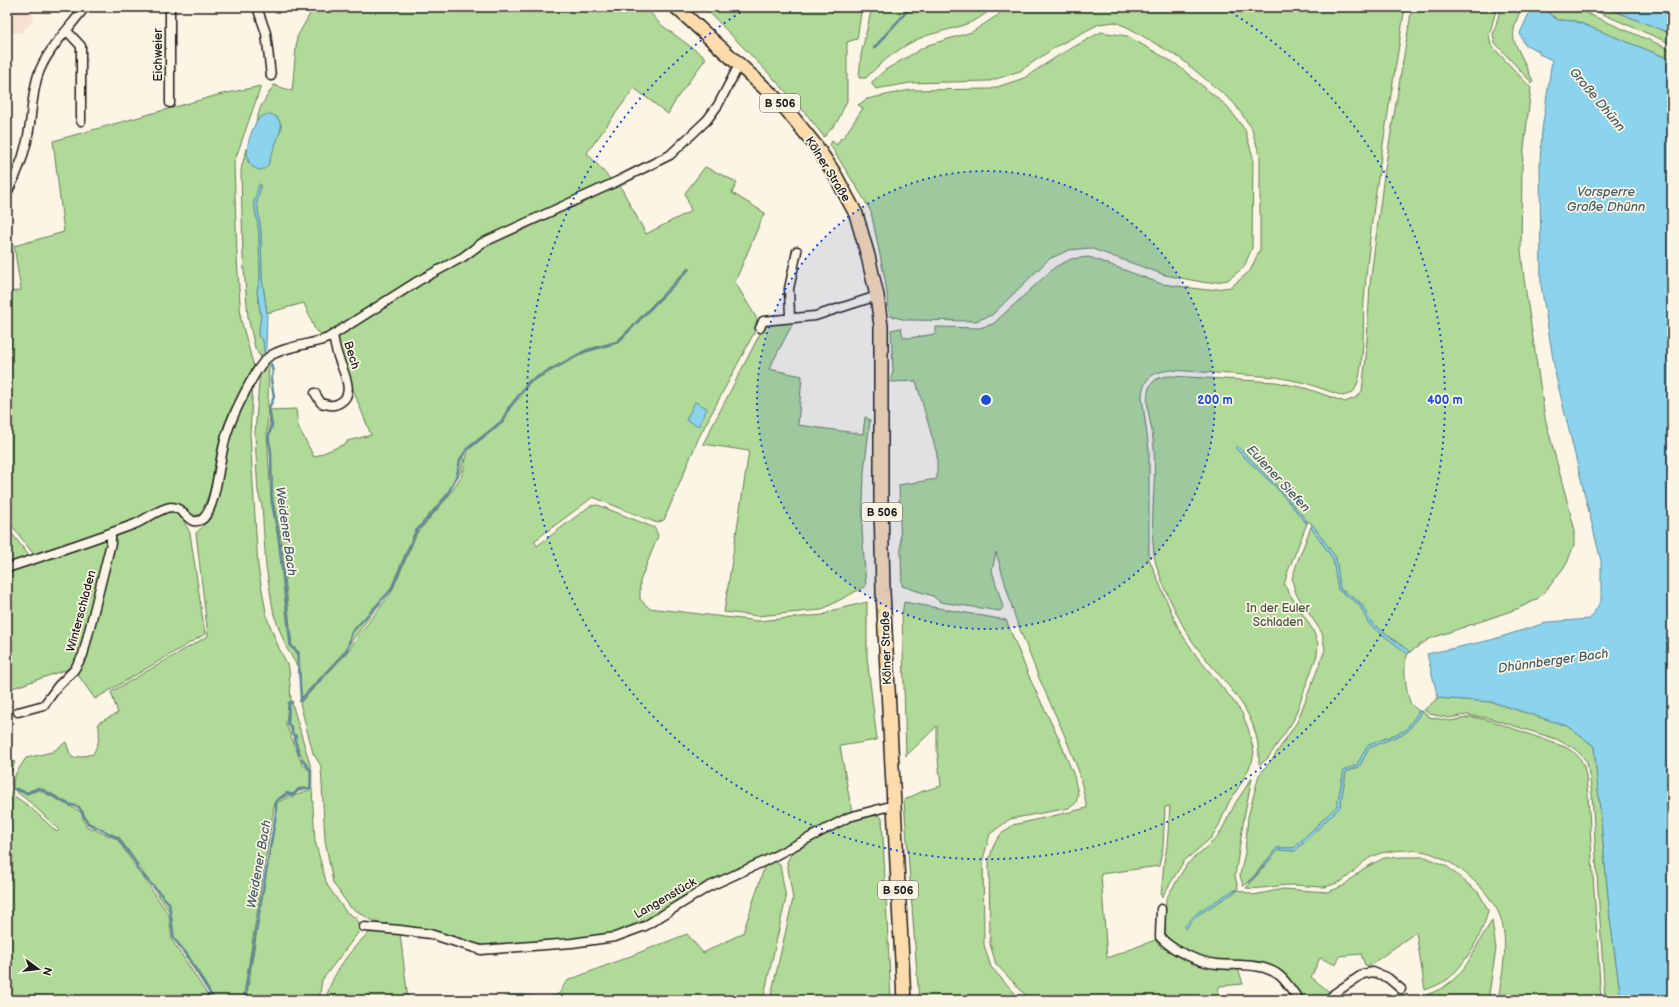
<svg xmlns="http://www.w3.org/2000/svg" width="1679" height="1007" font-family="'Balsamiq Sans',sans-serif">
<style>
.built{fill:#f7e2d0}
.green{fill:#b0da97;stroke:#667b5a;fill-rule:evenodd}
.water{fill:#8cd4ee;stroke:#5f8a9a}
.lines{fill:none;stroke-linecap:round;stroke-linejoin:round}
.stream{stroke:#5f8a9a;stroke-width:2.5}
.street-casing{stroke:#1c1c1c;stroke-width:11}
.primary-casing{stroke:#1c1c1c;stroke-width:16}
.street{stroke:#fcf5e5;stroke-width:8}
.primary{stroke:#fcdcac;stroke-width:13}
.ring{fill:none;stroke:#1d4ed8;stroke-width:2;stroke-dasharray:2 4}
.labels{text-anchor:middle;stroke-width:3.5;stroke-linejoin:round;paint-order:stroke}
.shield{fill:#fcf5e5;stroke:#5f5d58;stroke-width:1}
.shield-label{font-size:11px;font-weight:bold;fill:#1c1c1c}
.street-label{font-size:12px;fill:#1c1c1c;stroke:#fcf5e5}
.park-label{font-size:12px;fill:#485541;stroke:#fcf5e5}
.water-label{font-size:13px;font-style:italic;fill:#435c66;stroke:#fcf5e5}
.centre{fill:#1d4ed8;stroke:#fcf5e5;stroke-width:2}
.ring-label{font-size:12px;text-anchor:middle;font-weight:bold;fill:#1d4ed8;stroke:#fcf5e5;stroke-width:3.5;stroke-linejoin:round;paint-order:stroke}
</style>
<rect width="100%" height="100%" fill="#fcf5e5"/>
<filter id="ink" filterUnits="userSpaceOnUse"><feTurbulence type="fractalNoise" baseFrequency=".025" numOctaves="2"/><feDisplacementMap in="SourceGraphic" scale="8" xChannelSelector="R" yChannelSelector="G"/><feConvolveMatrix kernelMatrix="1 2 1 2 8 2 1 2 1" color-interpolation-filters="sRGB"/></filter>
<g filter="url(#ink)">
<path class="built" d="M7 7H33V20L22 32 7 34Z"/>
<path class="green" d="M314 7H646L660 24 706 58 677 98 668 114 634 88 587 153 612 181 481 242 417 278 326 337 315 330 304 303 267 313 262 279 261 232 257 202 261 185 254 202 259 232 260 279 257 292 261 315 259 336 263 340 265 354 263 356 259 355 255 348 248 317 243 257 241 172 242 165 247 148 248 162 266 167 281 129V124L277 117 258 120 255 125 261 106 274 85 292 91 297 37Z
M704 7H862L857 39 847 42V101L837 122 824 137 808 116 777 82Z
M872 7H909C904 16 895 23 888 31 882 37 879 42 873 48L874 49C881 43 883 38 889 32 896 23 905 17 910 7H993C975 26 950 28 926 36 905 43 882 61 866 78H859L861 55Z
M1005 7H1405C1390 105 1371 203 1364 301 1363 320 1365 382 1352 393 1350 394 1346 395 1343 396L1306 383 1276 377 1171 370C1153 372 1143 378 1142 397L1149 450V559L1179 630 1198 658 1231 698 1242 713 1248 728 1254 752 1252 762 1242 782 1229 802 1219 825 1211 838 1184 861 1162 897 1161 896 1164 862 1167 846 1170 806 1165 807 1163 847 1159 866 1101 874 1107 958 1155 940 1162 948 1186 957 1238 968 1243 984 1220 986 1218 990 1219 995 1215 1000H1030L996 964 990 944 989 860 994 844 1000 835 1013 825 1087 808 1079 772 1064 734 1039 678 1015 617 996 552 992 571 1003 607 1000 611 940 602 933 596 902 586 899 485 937 479V454L916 381 890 382 893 371 891 330 901 328 903 337 909 338 936 334V327L979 328 993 324 1055 267 1071 259 1089 257 1162 284 1207 290 1231 287 1250 271 1260 249V156L1251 127 1233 102 1180 58 1129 28 1115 22 1099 24 1057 46 1020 71 990 81 910 83 876 89 871 83 885 70 928 45 972 32 998 15Z
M1412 7H1497L1489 35 1491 45 1531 88 1522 166 1521 250 1524 279 1545 418 1574 527V545L1567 563 1549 587 1537 599 1517 609 1429 639 1410 652 1371 622 1361 603 1340 589 1336 558 1312 524 1308 521 1288 571 1284 585 1313 630 1318 644 1317 655 1293 721 1268 758 1260 765 1259 763C1261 705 1216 679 1189 636 1179 621 1156 572 1154 555 1149 514 1159 472 1152 431 1148 409 1138 377 1170 376L1276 382 1305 388 1345 402 1357 397 1362 391 1366 357 1370 284 1384 175ZM1237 446 1277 486 1306 520V523L1276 487 1235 448Z
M1501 7H1522C1517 19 1512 29 1514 41L1533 81 1532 83 1495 43 1493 35Z
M1548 7H1572L1672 50V60L1575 21 1558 20 1549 14Z
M1586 7H1605L1672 34V44Z
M1101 32 1127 36 1176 64 1228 107 1245 130 1253 157 1252 248 1244 267 1228 280 1207 283 1165 275 1090 248 1069 250 1049 259 992 315 976 321 907 320 890 316 885 279 871 212 864 199 830 145 832 141 837 145 840 139 843 138 863 108 858 105 867 99 910 90 991 89 1024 78 1061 54Z
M261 86 234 163 237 257 241 320 254 367C241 390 227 413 220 439 213 464 214 493 199 515H191L178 504 171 503 136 522 34 555 7 519V293L21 290 14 246 64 232 53 141 218 95Z
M705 167 737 182 732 193 765 213 762 218 735 282 757 319 754 333 699 437 664 520 657 523 593 497 534 541 537 546 590 506 598 505 655 528 658 536 640 581V599L649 608 758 621 823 615 834 610 867 602V657L877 740 840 746 852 813 644 923 614 933 570 939 481 947 430 931 375 922 350 907 333 883 325 840 321 766 313 753 300 703 344 656 392 591 417 533 448 497 463 473 468 450 504 422 510 408 521 396 529 383 586 352 618 343 690 269 688 268 617 341 585 350 528 381 520 395 508 407 502 420 466 449 461 472 446 495 415 531 390 590 342 654 301 698 299 652 292 646 281 538 273 501 269 432 270 410 296 409 298 426 314 457 347 443V441L371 435 341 359 337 337 338 334 483 244 618 182 646 234 691 211 685 193Z
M794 321 769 369 802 376 798 425 863 434 865 417 870 420 864 472 862 531 866 586 821 610 758 616 724 612 749 451 703 444 764 326 772 322Z
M266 360 269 365 267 432 271 501 278 538 290 647 297 653V666L286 647 274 615 266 567 262 506 258 492 257 476 255 433 260 370Z
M253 383 250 434 258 567 267 618 279 648 289 668 291 701 288 703 286 724 302 764 310 771V787L275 801 243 1000H214L174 939 171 914 119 837 87 824 83 811 39 787 27 792 16 788 15 790 27 794 39 790 81 812 86 826 117 839 169 915 172 940 211 1000H7V787L10 793 30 807 57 832 59 830 32 804 13 789V781L16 773 26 758 52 752 66 742 70 754 73 758 93 754C99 743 101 735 98 723L118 713 111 692 208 636 196 533 213 516 221 485 228 443 235 422Z
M173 510 182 517 190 533 205 634 95 699 76 672 114 540 121 531 164 512Z
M7 527 30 557 7 564Z
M1311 527 1333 559 1338 590 1359 604 1369 624 1408 654C1402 662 1406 692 1410 702 1411 706 1416 708 1419 711L1406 730 1367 746 1357 765 1344 770 1337 806 1294 848H1277L1248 883 1243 886 1240 875 1245 853 1248 817 1259 775 1271 761 1297 722 1325 650 1322 633 1295 592 1292 579 1297 563Z
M105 538 107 539 108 546 81 651 71 668 7 690V571Z
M904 602 1006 620 1031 681 1059 739 1074 776 1078 794 1076 803 1069 808 1010 819 990 834 983 859 984 945 991 967 1021 1000H919L904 800 923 791 941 786 937 750V726L906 756 902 615Z
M1438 698 1492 702 1567 726 1594 746 1610 918 1621 1000H1605L1592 794 1587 762 1576 749 1556 739 1489 718 1467 715 1449 718 1430 714 1424 710Z
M292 703 312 771 304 762 288 723 290 704Z
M1422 711 1429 717 1450 721 1471 717 1489 720 1565 747C1588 758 1585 773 1588 796L1601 1000H1498C1502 973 1509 946 1501 919 1492 891 1454 859 1426 852 1413 849 1394 850 1381 853 1361 859 1357 871 1342 881 1337 883 1330 886 1324 887 1313 887 1302 885 1291 885 1276 885 1261 890 1246 888L1278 850 1295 851 1340 807 1346 772 1359 767 1369 748 1407 732Z
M7 760 15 762 9 777V785L7 784Z
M1252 778 1244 817 1235 876 1238 888 1198 912 1185 928 1199 914 1238 890 1254 895 1283 889 1328 892 1343 886 1363 869 1384 858 1404 857H1425L1445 865 1479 893 1488 910C1484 932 1465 965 1448 979 1441 984 1433 987 1425 990L1416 932 1369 966 1365 965 1361 954 1340 956 1336 965 1320 958 1311 977 1332 994 1326 1000H1302L1281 975 1217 962 1188 952 1176 945 1165 935 1166 899 1187 864 1218 837 1236 802Z
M312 789 315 841 327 885 346 912 356 918 360 925 358 933 322 980 319 1000H246L277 802Z
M878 815 882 818 891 1000H770L793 899 787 862 792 852 850 821Z
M773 861 780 865 786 898 763 1000H500C511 989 541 1001 557 995 563 991 562 984 569 980L687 934 703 953 743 933 765 865Z
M1492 921 1496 949 1488 1000H1427L1426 995C1469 980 1469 953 1492 921Z
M372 931 400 933 408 1000H326C329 978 354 943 372 931Z"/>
<path class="water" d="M1532 7H1548L1549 14 1558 20 1575 21 1672 60V1000H1621L1610 918 1594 746 1567 726 1492 702 1438 698 1427 654 1491 640 1549 622 1590 619 1601 601V561L1556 377 1541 285 1540 161 1542 130 1552 60 1539 54V51L1524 44 1520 33Z
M1605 7H1672V34Z
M269 114C277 115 281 121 281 129L268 165C265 169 262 171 257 169 239 164 250 130 258 120 261 116 264 115 269 114Z
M259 184 261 185 257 202 261 232 262 279 267 313 266 350 264 352 263 340 258 336 261 315 257 292 260 279 259 232 254 202Z
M695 402 707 408 699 426 686 420Z
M1237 446 1277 486 1306 520V523L1276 487 1235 448Z
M1312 524 1336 558 1340 589 1361 603 1371 622 1410 652 1408 654 1369 624 1359 604 1338 590 1333 559 1311 527Z
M1419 711H1422L1407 732 1369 748 1359 767 1346 772 1340 807 1295 851 1278 850 1249 883 1277 848H1294L1337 806 1344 770 1357 765 1367 746 1406 730Z
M1238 890 1199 914 1185 929 1184 927 1198 912 1232 891Z"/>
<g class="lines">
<path class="stream" d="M874 48C880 43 883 37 889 31 896 23 904 16 909 7
M271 364 273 372 271 380 274 397 269 408 272 425 268 438 271 451 272 501 279 538 291 646 298 652 301 700
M300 701 343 655 347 650 352 632 391 590 416 532 447 496 457 475 460 460 467 449 503 421 509 408 529 382 586 351 618 342 688 270
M292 702 289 703 288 724 292 728V734L296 736 295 740 299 754
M7 785 8 786
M15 789 27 793 39 788 65 803 79 807 88 823 118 838 136 863 137 869 169 903 174 939 187 954 214 1000
M244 1000 276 814V801L287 793 293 795 299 789 311 788V771L302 759"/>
<g class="street-casing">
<path id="street" d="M257 7 266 33 271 76
M67 31 81 46V121
M170 103V7
M7 193C19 171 27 149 30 124 32 107 33 91 38 75 47 49 69 29 85 7
M790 317 789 289 797 251
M760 328 763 321 815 316 877 296
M315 393 321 403C328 405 334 407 341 402 357 392 340 366 337 353 335 347 334 341 333 335
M7 568C50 554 92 540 135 524 145 520 160 508 171 507 181 507 185 517 193 521 199 522 203 520 206 515 217 501 220 453 227 433 232 417 257 363 270 356 285 346 310 345 328 338L418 281 463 257 482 243 618 181 670 155 707 120 718 105 739 65
M18 712 44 705 58 686 74 670 83 655 111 543V533
M1161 909 1160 937C1173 951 1198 962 1217 964 1237 966 1263 962 1280 976 1287 982 1293 992 1299 1000
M364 927 400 930 430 934 481 950 572 943 615 937 645 926 708 887 765 861 849 817 894 805
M1328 1000 1335 993 1363 974 1373 972 1388 978 1401 989"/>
</g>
<g class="primary-casing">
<path id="primary" d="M676 7 768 91 786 109 816 146 834 173 856 214 868 256 877 296 881 326V503L883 591 904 1000"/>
</g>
<use href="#street" class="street"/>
<use href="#primary" class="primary"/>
</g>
</g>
<circle cx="986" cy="400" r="229" fill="#1d4ed8" fill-opacity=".12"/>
<g class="ring">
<circle cx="986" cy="400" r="229"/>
<path d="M1226 9A459 459 0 1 1 746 9"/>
</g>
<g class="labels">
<g class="shield">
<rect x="760" y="94" width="40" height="18" rx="3"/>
<rect x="862" y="503" width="40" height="18" rx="3"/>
<rect x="878" y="881" width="40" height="18" rx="3"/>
</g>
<g class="shield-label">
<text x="780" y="107">B 506</text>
<text x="882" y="516">B 506</text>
<text x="898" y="894">B 506</text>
</g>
<g class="street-label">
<text transform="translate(158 55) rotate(-90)" y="4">Eichweier</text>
<text transform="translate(828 169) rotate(58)" y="4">Kölner Straße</text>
<text transform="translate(352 355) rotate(73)" y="4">Bech</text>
<text transform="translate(81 611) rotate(-75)" y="4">Winterschladen</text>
<text transform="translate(886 648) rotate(-92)" y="4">Kölner Straße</text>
<text transform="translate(665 898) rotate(-30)" y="4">Langenstück</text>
</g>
<g class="park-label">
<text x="1278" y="612">In der Euler<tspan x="1278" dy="14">Schladen</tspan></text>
</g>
<g class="water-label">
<text transform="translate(1598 99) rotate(50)" y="5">Große Dhünn</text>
<text x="1606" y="196">Vorsperre<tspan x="1606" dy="15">Große Dhünn</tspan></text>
<text transform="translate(1279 478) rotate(47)" y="5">Eulener Siefen</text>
<text transform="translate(287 531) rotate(82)" y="5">Weidener Bach</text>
<text transform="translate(1553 660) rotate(-8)" y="5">Dhünnberger Bach</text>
<text transform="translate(258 864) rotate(-80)" y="5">Weidener Bach</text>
</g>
</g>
<circle cx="986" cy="400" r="6" class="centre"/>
<g class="ring-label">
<text x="1215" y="404">200 m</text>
<text x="1445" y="404">400 m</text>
</g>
<rect width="1679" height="1007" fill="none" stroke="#fcf5e5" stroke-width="24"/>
<rect x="12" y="12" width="1655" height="983" fill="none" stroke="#1c1c1c" stroke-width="1.5" filter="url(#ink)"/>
<g transform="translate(38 969) rotate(105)" stroke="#fcf5e5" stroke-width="3" paint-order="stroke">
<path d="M0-3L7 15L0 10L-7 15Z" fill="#1c1c1c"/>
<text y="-6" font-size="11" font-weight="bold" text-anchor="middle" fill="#1c1c1c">N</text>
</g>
</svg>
